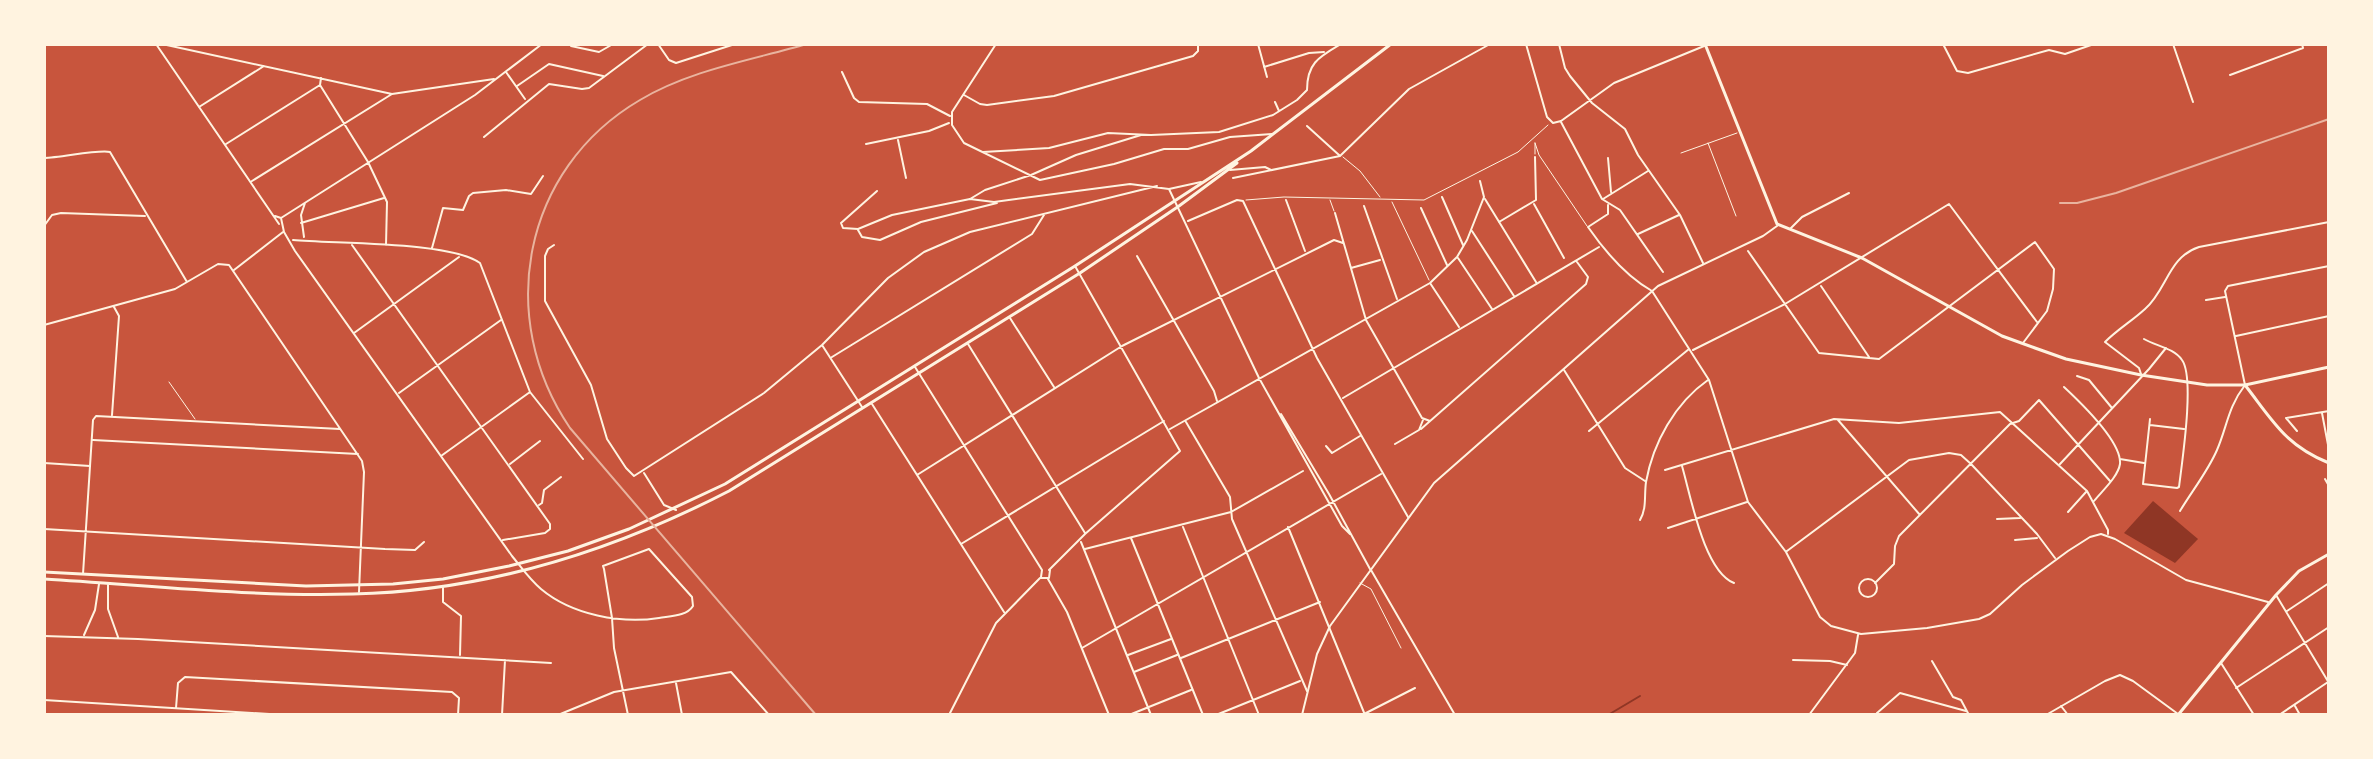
<svg xmlns="http://www.w3.org/2000/svg" width="2373" height="759" font-family="Quicksand,sans-serif">
<style>
.water{fill:#8f3625}
.lines{fill:none;stroke-linecap:round;stroke-linejoin:round}
.stream{stroke:#8f3625;stroke-width:2}
.service{stroke:#fff3e0;stroke-width:1}
.pedestrian{stroke:#fff3e0;stroke-width:1}
.minor{stroke:#fff3e0;stroke-width:2}
.tertiary{stroke:#fff3e0;stroke-width:2}
.secondary{stroke:#fff3e0;stroke-width:3}
.primary{stroke:#fff3e0;stroke-width:3}
.rail{stroke:#e9b49f;stroke-width:2}
</style>
<rect width="100%" height="100%" fill="#c8553d"/>
<path class="water" d="M2153 501 2198 539 2175 563 2124 533Z"/>
<g class="lines">
<path class="stream" d="M1608 715 1640 696"/>
<path class="service" d="M1708 143 1736 216
M1681 153 1737 133
M169 382 195 419
M1360 583 1371 589 1401 648"/>
<path class="pedestrian" d="M1535 143 1539 155 1587 226
M1535 143V154
M1343 157 1360 171 1380 197
M1246 200 1284 197 1424 200 1518 152 1548 125
M1330 200 1334 211
M1392 202 1429 280"/>
<path class="minor" d="M156 44 279 224
M162 44 392 94 494 79
M658 44 669 60 676 63 735 44
M996 44 952 112V125L964 143 1040 180 1114 164 1164 149H1188L1230 137 1272 134
M1258 44 1267 77
M1526 44 1547 117 1553 123 1561 121 1614 83 1709 44
M1559 44 1565 68 1570 76 1592 103 1625 129 1638 155 1680 215 1703 263
M1943 44 1957 71 1968 73 2049 50 2065 54 2094 44
M2173 44 2193 102
M571 46 599 52 613 44
M1264 67 1309 53 1324 52
M506 72 525 99
M842 72 854 98 859 102 927 104 950 116
M2230 75 2303 48 2302 44
M320 85 368 162 387 202 386 245
M517 86 549 64 603 76
M964 95 980 104 987 105 1054 96 1193 56 1198 51V44
M1275 102 1279 111
M199 107 264 66
M1561 122 1602 199 1620 210 1663 272
M1307 126 1339 155
M484 137 549 84 582 89 589 88 648 44
M898 140 906 178
M226 144 320 85 321 78
M866 144 929 131 949 123
M983 152 1049 148 1108 133 1151 135 1219 132 1273 115 1297 100 1307 90C1307 63 1319 57 1341 44
M44 158C60 158 99 149 110 152L187 282
M1608 158 1611 192
M1230 170 1265 167 1271 170
M1233 178 1340 156 1409 89 1490 44
M252 181 392 94
M1169 189 1201 182
M877 191 841 223 843 228 858 229 892 215 970 199 985 190 1031 175 1076 155 1141 135
M1442 197 1463 245
M970 199 994 202 1130 184 1169 189 1259 378 1342 526 1350 534
M1485 199 1536 282
M1603 199 1648 171
M1286 200 1305 251
M1534 204 1564 258
M1608 205V214L1588 227C1604 250 1627 277 1652 291L1709 380 1748 502 1786 552 1820 617 1831 626 1861 634 1927 628 1979 619 1990 614 2022 585 2068 551 2090 537 2101 534 2115 539 2186 580 2268 602
M1364 206 1397 299
M1421 208 1447 265
M1335 213 1366 320 1422 418 1430 421
M275 216 281 218 475 95 542 44
M281 218 284 232 295 251 512 556C521 567 530 580 541 589 572 615 621 624 659 618 671 616 687 616 693 606L692 597 649 549 603 566 604 569 612 618 614 648 628 715
M1188 221 1237 200 1243 201 1317 358 1408 517
M1499 222 1536 200 1535 157
M301 223 384 198
M44 226 52 215 61 213 145 216
M1791 228 1802 217 1849 193
M858 230 862 237 880 240 921 222 997 203
M1472 231 1514 296
M1638 234 1679 215
M304 237 301 215 305 203
M293 240C335 244 449 241 480 263L530 392 583 459
M352 245 550 524V529L545 533 503 540
M554 245 548 249 545 256V301L591 385 607 439 626 468 634 476 764 393 822 345 888 278 924 252 970 232 1157 186
M432 248 443 208 463 210 469 196 473 193 506 190 531 194 543 176
M1748 251 1819 353 1879 359 2035 242 2054 269 2053 289 2047 311 2023 343
M1137 256 1214 391 1217 401
M1458 258 1492 309
M1351 268 1380 260
M234 270 283 232
M1430 283 1459 327
M1821 286 1869 357
M2206 300 2225 297
M1010 318 1054 387
M44 325 175 289 218 264 229 265 362 461 364 472 359 592
M354 333 459 257
M2236 336 2329 316
M2144 339C2156 346 2174 348 2182 360 2195 378 2182 462 2179 487L2177 488 2143 484 2150 419
M968 344 1085 533
M822 345 862 407
M1693 350 1785 304 1949 204 2037 322
M832 357 1032 234 1044 215
M915 367 1042 570 1041 577
M1564 370 1625 468 1645 481
M2141 374 2139 368 2105 342C2118 329 2132 321 2145 309 2167 290 2168 257 2199 247L2329 222
M2077 376 2089 380 2112 408
M2064 387C2079 401 2122 442 2120 464 2118 477 2102 491 2094 501
M399 393 501 320
M1343 398 1599 247
M872 404 1004 612
M2322 413 2329 450
M1281 414 1329 494 1370 569
M112 415 119 316 114 307
M1838 420 1920 515
M1186 422 1230 497 1232 519 1307 691
M2150 425 2184 429
M1170 429 1430 283 1457 257 1467 240 1484 197 1480 181
M1421 429 1586 284 1588 277 1577 262
M1589 431 1689 349
M2297 431 2286 418 2329 411
M93 440 358 454
M1395 444 1419 430 1423 420
M1326 446 1332 453 1360 436
M441 456 530 392
M2120 459 2144 463
M44 463 90 466
M510 464 540 441
M2060 464 2149 369 2166 348
M1682 466C1691 497 1704 571 1734 583
M1665 470 1834 419 1899 423 2000 412 2087 491 2108 530V534
M644 473 664 505 676 510
M917 475 1122 346 1334 240 1343 243
M2325 479 2329 486
M539 505 542 503 544 490 561 477
M2180 511C2192 491 2208 471 2217 450 2227 427 2228 407 2245 385L2225 291 2228 286 2329 266
M2068 512 2086 492
M1997 519 2020 518
M1640 520C1647 508 1644 496 1646 482 1653 443 1675 403 1708 380
M1183 527 1259 715
M1288 527 1365 715
M1668 528 1747 502
M44 529 385 549 415 550 424 542
M1131 538 1203 715
M2015 540 2037 538
M1081 542 1151 715
M961 544 1164 421
M1085 549 1231 512 1303 471
M1787 551 1909 460 1949 453 1961 455 1971 464 2037 534 2055 558
M1049 570 1085 534 1180 451 1075 266
M83 574 93 420 96 416 340 429
M1041 578H1049L1050 570
M1048 579 1067 612 1109 715
M1859 588a9 9 0 1 1 18 0a9 9 0 1 1-18 0Z
M1875 583 1894 564 1895 546 1899 536 2010 424 2019 421 2039 400 2110 481
M108 585V609L118 637
M443 588V602L461 616 460 655
M2276 595 2329 683
M2287 611 2329 583
M84 635 95 610 99 584
M44 636 138 639 551 663
M1082 648 1381 474
M1128 655 1171 639
M1181 658 1320 602
M1793 660 1830 661 1847 665
M1932 661 1953 697 1961 700 1969 715
M2221 663 2254 715
M1134 672 1177 655
M676 683 682 715
M2236 688 2329 627
M44 700 285 715
M2061 706 2068 715
M2295 706 2300 715
M176 708 178 683 185 677 452 692 459 698 458 715
M1366 713 1415 688
M502 715 505 660
M558 715 614 692 731 672 769 715
M949 715 996 623 1040 578
M1129 715 1191 690
M1216 715 1300 681
M1809 715 1855 653 1858 635
M1879 715 1877 713 1900 693 1966 711
M2046 715 2105 681 2120 675 2133 681 2178 714
M2279 715 2328 682"/>
<path class="tertiary" d="M1371 570 1455 715
M1302 715 1317 654 1330 626 1434 483 1658 286 1763 236 1777 226"/>
<path class="secondary" d="M1705 44 1777 224 1862 258 2002 336 2035 348 2066 359 2141 375 2207 385H2245
M44 572 306 586 393 584 443 579 509 566 568 551 629 529 725 484 1075 266 1251 151 1391 44
M44 579C146 585 250 597 353 594 486 591 611 552 729 491L1080 273 1179 206 1237 163
M2178 715 2276 595 2299 571 2329 554"/>
<path class="primary" d="M2329 367 2245 385C2273 421 2285 445 2329 463"/>
<path class="rail" d="M807 44C752 60 690 70 640 100 522 169 495 318 570 428L816 715
M2060 203H2077L2116 193 2329 119"/>
</g>
<rect width="2373" height="759" fill="none" stroke="#fff3e0" stroke-width="92"/>
</svg>
